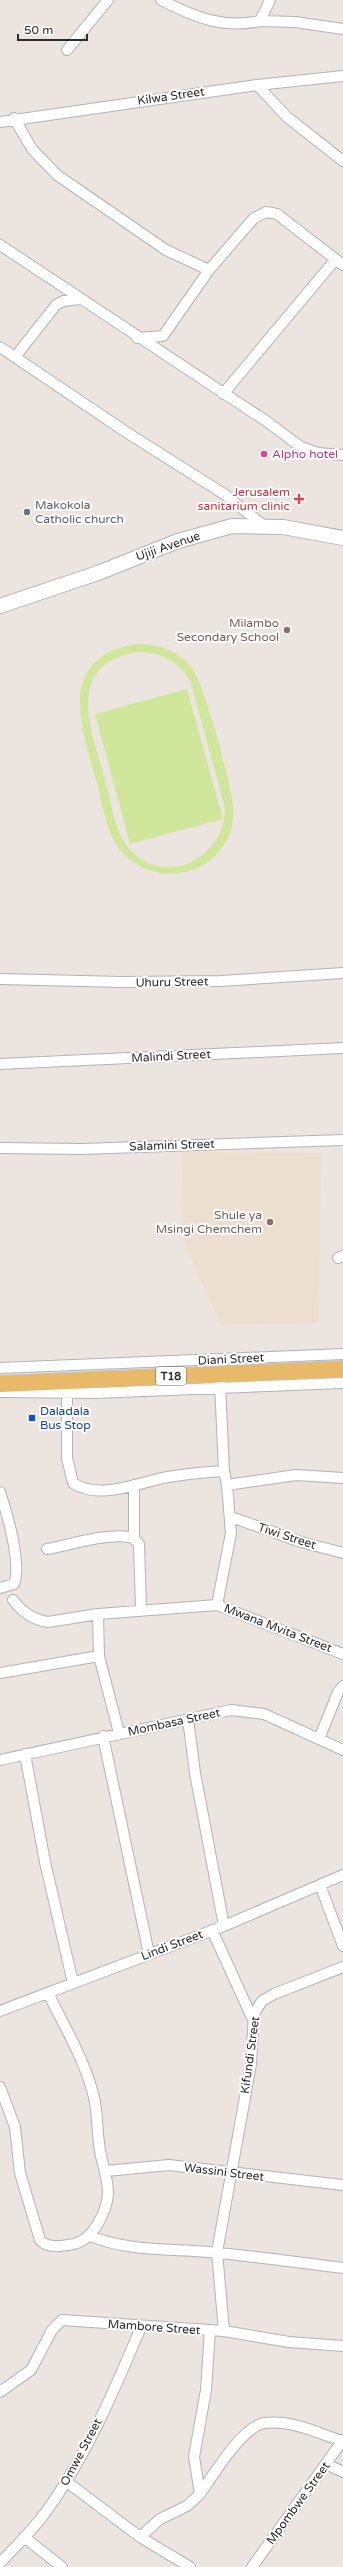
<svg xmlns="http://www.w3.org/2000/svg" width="343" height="2567" font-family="'Varela Round',sans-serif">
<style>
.education{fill:#eddfcf}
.pitch{fill:#d0e69b;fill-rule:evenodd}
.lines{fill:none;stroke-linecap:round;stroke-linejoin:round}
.minor-casing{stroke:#afb3bb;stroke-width:12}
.secondary-casing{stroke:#afb3bb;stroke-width:16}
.primary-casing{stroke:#c4c4c4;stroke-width:18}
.minor{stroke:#fff;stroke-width:10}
.secondary{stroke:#fff;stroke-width:14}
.primary{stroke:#e8b968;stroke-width:16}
.hotel-dot{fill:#d1479c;stroke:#fff;stroke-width:1.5}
.health-dot{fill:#e0444e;stroke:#fff;stroke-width:1.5}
.worship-dot{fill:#6b7280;stroke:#fff;stroke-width:1.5}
.education-dot{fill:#8d6e63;stroke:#fff;stroke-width:1.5}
.transit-dot{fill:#1a4fb4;stroke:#fff;stroke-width:1.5}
.labels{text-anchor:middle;stroke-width:4;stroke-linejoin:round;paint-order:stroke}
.shield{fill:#fff;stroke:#6b6b6b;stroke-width:1}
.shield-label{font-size:11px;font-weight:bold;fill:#2b2b2b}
.street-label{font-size:12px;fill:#2b2b2b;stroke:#fff}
.hotel-label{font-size:12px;fill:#b23c85;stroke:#fff;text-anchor:start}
.health-label{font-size:12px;fill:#be3a42;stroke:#fff;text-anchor:end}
.worship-label{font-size:12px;fill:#5b616d;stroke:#fff;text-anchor:start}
.education-label{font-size:12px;fill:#785e54;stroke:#fff;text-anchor:end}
.transit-label{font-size:12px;fill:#164399;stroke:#fff;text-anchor:start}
</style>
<rect width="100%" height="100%" fill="#ece5df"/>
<path class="education" d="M182 1152 321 1153 319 1323 221 1325 183 1240Z"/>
<path class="pitch" d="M136 644C158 644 177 650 191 667 205 684 230 781 233 805 234 814 233 824 230 833 213 878 154 888 122 852 106 835 103 806 97 783 82 729 54 658 136 644ZM137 652C161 652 177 661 190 680L225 808C225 860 162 890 127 846 114 830 112 803 106 783 93 735 61 665 137 652Z
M187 689 223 819 130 844 95 714Z"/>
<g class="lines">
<g class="minor-casing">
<path id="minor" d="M161 0C194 17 223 29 260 21L270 0
M260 21 295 22 343 29
M67 50 108 0
M257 85 287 117 343 161
M14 118 32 149 57 175 166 250 209 270 254 218 266 212 277 214 343 265
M0 122 257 85 343 76
M0 245 266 421 301 447 318 453 343 455
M137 338 163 336 209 270
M0 347 126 432 224 494 264 526
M15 357 56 305 63 301 80 299
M223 394 335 260
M0 979 122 982 221 981 343 973
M0 1064 343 1048
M0 1148 82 1149 343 1140
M338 1258 343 1256
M0 1368 343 1354
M0 1392 95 1393 343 1383
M67 1394V1458L73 1483C100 1501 139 1482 168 1477 186 1474 205 1472 224 1471
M134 1485V1539
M227 1485 296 1475 343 1478
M0 1492C7 1513 22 1564 14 1584L0 1588
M231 1517 301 1542 343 1553
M47 1549C70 1545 106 1533 129 1537 133 1537 136 1541 139 1544L141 1610
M13 1600C22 1612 33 1620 48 1622L98 1614 217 1605 343 1654
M217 1605 231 1533 227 1485 224 1471 220 1383
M98 1614 99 1656 119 1733
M0 1673 99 1656
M188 1719 195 1773 224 1926
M103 1736 149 1954
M319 1739 338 1692 343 1686
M25 1754 45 1862 73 1983
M0 1760 231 1710 264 1714 343 1750
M320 1885 343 1946
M212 1930 253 2020
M0 2011 224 1926 343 1875
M0 2087 15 2127 20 2173 40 2240C48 2249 63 2246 74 2244 85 2241 91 2234 97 2225 114 2197 108 2185 101 2156 97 2138 98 2120 95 2102 87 2063 65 2028 48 1993
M106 2171 169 2165 343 2185
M90 2236C133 2253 174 2248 219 2253 260 2257 302 2263 343 2268
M224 2331 217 2252 251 2064 254 2014 262 2001 274 1994 343 1967
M0 2392 31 2370 52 2330 62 2320 224 2331 289 2342 343 2346
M326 2464 343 2472
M67 2482 140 2537 190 2567
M200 2494C212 2477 243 2425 265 2423 292 2420 318 2433 342 2441
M24 2537 62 2567
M140 2537 160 2519 187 2506 200 2494 194 2457 206 2390 210 2330
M0 2563C15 2547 32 2531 45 2513 85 2459 115 2389 141 2327
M252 2567 343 2440"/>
</g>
<g class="secondary-casing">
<path id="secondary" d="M0 606 98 573 178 541 232 526 283 527 343 538"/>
</g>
<g class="primary-casing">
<path id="primary" d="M0 1384 343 1369"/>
</g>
<use href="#minor" class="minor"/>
<use href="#secondary" class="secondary"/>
<use href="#primary" class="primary"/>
</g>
<circle class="hotel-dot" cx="264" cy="454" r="4"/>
<path class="health-dot" d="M297 493h4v4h4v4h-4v4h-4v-4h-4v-4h4z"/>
<circle class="worship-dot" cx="27" cy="512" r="4"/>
<g class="education-dot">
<circle cx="287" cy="630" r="4"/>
<circle cx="270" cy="1222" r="4"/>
</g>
<rect class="transit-dot" x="28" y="1414" width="8" height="8" rx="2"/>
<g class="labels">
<rect class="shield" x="156" y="1367" width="30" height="18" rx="3"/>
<g class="shield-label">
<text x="171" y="1380">T18</text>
</g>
<g class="street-label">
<text transform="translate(171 96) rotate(-8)" y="4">Kilwa Street</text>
<text transform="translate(168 546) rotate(-19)" y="4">Ujiji Avenue</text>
<text transform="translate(172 982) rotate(-1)" y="4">Uhuru Street</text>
<text transform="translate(171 1056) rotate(-3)" y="4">Malindi Street</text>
<text transform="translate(172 1145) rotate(-2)" y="4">Salamini Street</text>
<text transform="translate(231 1359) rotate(-3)" y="4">Diani Street</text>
<text transform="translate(287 1536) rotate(18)" y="4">Tiwi Street</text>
<text transform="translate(278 1628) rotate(21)" y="4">Mwana Mvita Street</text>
<text transform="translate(174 1722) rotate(-12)" y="4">Mombasa Street</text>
<text transform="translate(172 1945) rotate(-21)" y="4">Lindi Street</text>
<text transform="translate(250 2055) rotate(-82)" y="4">Kifundi Street</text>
<text transform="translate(224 2172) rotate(7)" y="4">Wassini Street</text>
<text transform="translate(154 2327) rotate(4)" y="4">Mambore Street</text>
<text transform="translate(81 2452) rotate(-62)" y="4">Omwe Street</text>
<text transform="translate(298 2503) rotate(-54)" y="4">Mpombwe Street</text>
</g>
<g class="hotel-label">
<text x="272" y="458">Alpho hotel</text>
</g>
<g class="health-label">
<text x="290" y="496">Jerusalem<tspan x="290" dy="14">sanitarium clinic</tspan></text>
</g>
<g class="worship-label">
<text x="35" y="509">Makokola<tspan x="35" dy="14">Catholic church</tspan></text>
</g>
<g class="education-label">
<text x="279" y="627">Milambo<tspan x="279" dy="14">Secondary School</tspan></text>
<text x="262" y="1219">Shule ya<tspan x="262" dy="14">Msingi Chemchem</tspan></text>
</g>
<g class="transit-label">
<text x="40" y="1415">Daladala<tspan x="40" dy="14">Bus Stop</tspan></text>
</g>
</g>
<path d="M18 34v6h69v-6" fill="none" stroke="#2b2b2b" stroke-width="2"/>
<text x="24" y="34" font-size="12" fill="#2b2b2b" stroke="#ffffff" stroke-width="3" paint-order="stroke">50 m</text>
</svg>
